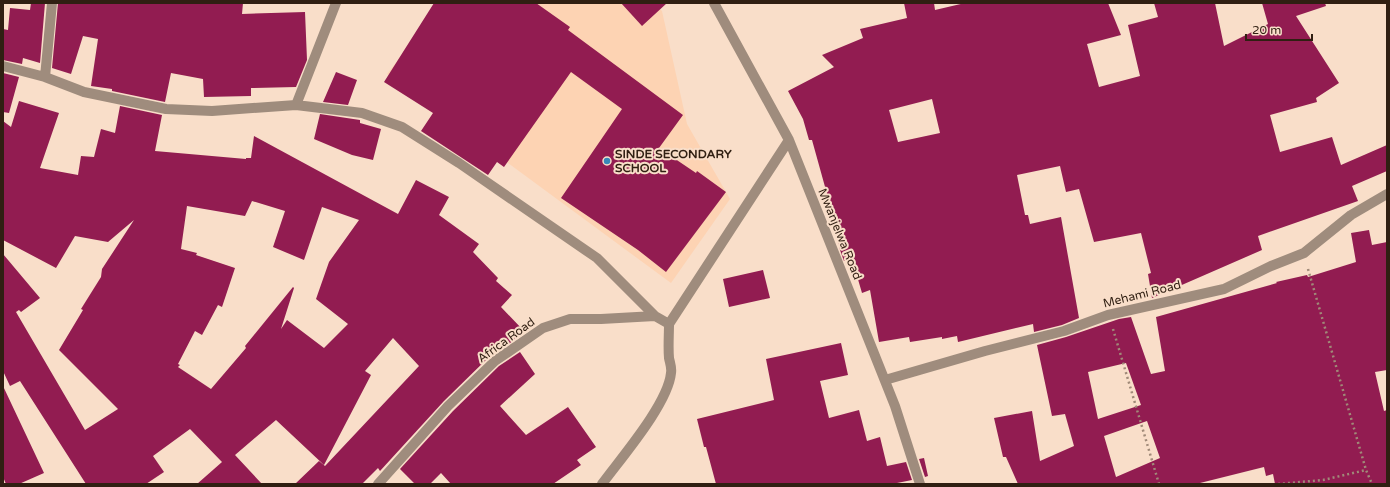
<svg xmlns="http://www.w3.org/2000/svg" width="1390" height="487" font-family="'Varela Round',sans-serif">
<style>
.built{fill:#fdd3b3}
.building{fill:#921c51;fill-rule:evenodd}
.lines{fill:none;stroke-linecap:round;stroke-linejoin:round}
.path{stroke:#a08a78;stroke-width:2.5;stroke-dasharray:2 3;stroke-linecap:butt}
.minor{stroke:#9f8c7d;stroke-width:10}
.poi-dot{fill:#3788b9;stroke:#f9dec9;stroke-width:1.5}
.labels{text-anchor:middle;stroke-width:4;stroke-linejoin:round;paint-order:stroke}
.poi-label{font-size:12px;font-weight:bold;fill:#301f12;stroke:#f9dec9;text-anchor:start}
.street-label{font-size:12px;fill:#301f12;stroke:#f9dec9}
</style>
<rect width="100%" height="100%" fill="#f9dec9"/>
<path class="built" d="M443 3H654L662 11 687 124 730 199 671 283 387 74Z"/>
<path class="building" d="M31 3H45L40 63 23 58 22 64 3 60V29L8 30 10 8 30 10Z
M58 3H243L242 14 305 12 307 60 296 87 251 88V96L204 97 203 79 171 73 165 102 112 91V89L91 86 98 39 83 36 71 74 52 68Z
M434 3H536L570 27 568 30 683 115 659 148 696 173 697 171 726 192 666 272 638 250 561 198 622 109 571 72 504 167 497 162 488 175 421 131 433 113 384 82Z
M621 3H667L642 26Z
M904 3H934L935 10 965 3H1108L1121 35 1087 44 1099 87 1140 76 1128 25 1158 17 1154 3H1215L1224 46 1268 24 1262 3H1325L1326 6 1296 16 1339 83 1316 98 1317 102 1270 115 1280 152 1332 137 1341 165 1387 145V171L1352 186 1358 201 1258 236 1262 250 1152 298 1148 274 1151 273 1141 233 1094 242 1079 189 1066 192 1060 166 1017 175 1025 215H1028L1030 224 1061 217 1079 318 1062 325 1034 332 1033 324 958 342 957 336 942 339V337L910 342 909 337 879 342 870 290 862 293 852 259 844 261 840 250 832 212 812 140H809L803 119 788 91 834 67 822 55 863 38 860 29 907 18ZM932 99 940 133 898 142 889 110Z
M336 72 357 80 348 105 323 102Z
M3 73 19 77 9 113 3 112Z
M19 101 59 113 40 168 78 175 81 156 94 157 101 129 115 133 120 106 162 115 155 151 246 159V158H251L254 136 398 214 416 180 449 197 439 215 479 244 473 252 498 278 496 281 512 295 501 307 523 330 513 341 490 356 444 401 380 471 378 468 362 484H295L319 461 325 466 419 366 393 338 365 371 371 375 324 465 276 420 235 455 262 484H197L222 462 190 429 153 456 164 472 146 484H86L20 381 10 386 3 371V254L40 298 21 312 19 310 16 312 85 430 118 409 59 350 83 310 81 309 101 277 102 269 134 220 108 242 75 236 56 268 3 240V121L11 127ZM252 201 285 211 273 247 304 260 322 207 359 220 329 262 316 299 348 324 324 348 287 320 281 329 294 288 293 287 245 346 246 348 211 389 178 367 180 365 178 364 195 331 202 335 218 305 222 307 235 268 196 255 197 253 181 249 187 206 245 216Z
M320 114 360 120V123L381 129 373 160 352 155 314 139Z
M1369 230 1372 245 1387 242V370L1375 372 1384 411 1387 410V484H1275L1273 474 1266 476 1264 467 1196 484H1018L1006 457H1003L994 418 1032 411 1040 461 1074 446 1065 414 1052 416 1037 345 1066 337 1119 319 1131 317 1151 374 1165 371 1156 317 1277 283 1276 282 1307 275 1308 277 1356 262 1351 233ZM1126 363 1141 405 1098 419 1088 372ZM1147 421 1160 458 1116 477 1104 436Z
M763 270 770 298 729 307 723 279Z
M841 343 848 375 820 381 829 418 859 410 867 441 880 437 887 466 906 462 912 480 892 484H716L706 447H704L697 419 774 400 766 359Z
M520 352 535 374 500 406 526 435 568 407 596 447 577 460 581 465 553 484H451L441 473 430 484H415L400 469 453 411 499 366Z
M3 386 44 473 19 484H6L3 477Z
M924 458 928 476 925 477 919 459Z"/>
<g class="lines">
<path class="path" d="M1308 269 1366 470 1372 484
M1113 329 1159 484
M1278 484 1323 480 1366 470"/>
<path class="minor" d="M714 3 789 140 895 406 920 484
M3 66 45 77 84 92 166 109 212 111 296 105 362 113 402 127 459 163 597 258 655 316
M45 77 52 3
M296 105 336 3
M669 324 789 140
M885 380 985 351 1064 331 1108 315 1224 289 1271 266 1304 253 1351 215 1387 194
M378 484 448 406 495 361 543 328 570 319H601L655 316 669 324
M602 484C621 458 668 404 671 373 672 368 670 363 669 358 668 347 669 335 669 324"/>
</g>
<circle class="poi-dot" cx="607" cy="161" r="4"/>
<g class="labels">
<g class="poi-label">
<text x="615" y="158">SINDE SECONDARY<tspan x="615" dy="14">SCHOOL</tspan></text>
</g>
<g class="street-label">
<text transform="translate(840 234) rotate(68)" y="4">Mwanjelwa Road</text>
<text transform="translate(1142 294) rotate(-14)" y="4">Mehami Road</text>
<text transform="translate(506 340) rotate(-36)" y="4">Africa Road</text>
</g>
</g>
<rect width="1390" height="487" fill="none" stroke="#301f12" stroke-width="8"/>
<path d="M1246 34v6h66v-6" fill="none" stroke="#301f12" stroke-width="2"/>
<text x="1252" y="34" font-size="12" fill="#301f12" stroke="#f9dec9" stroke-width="3" paint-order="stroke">20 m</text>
</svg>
